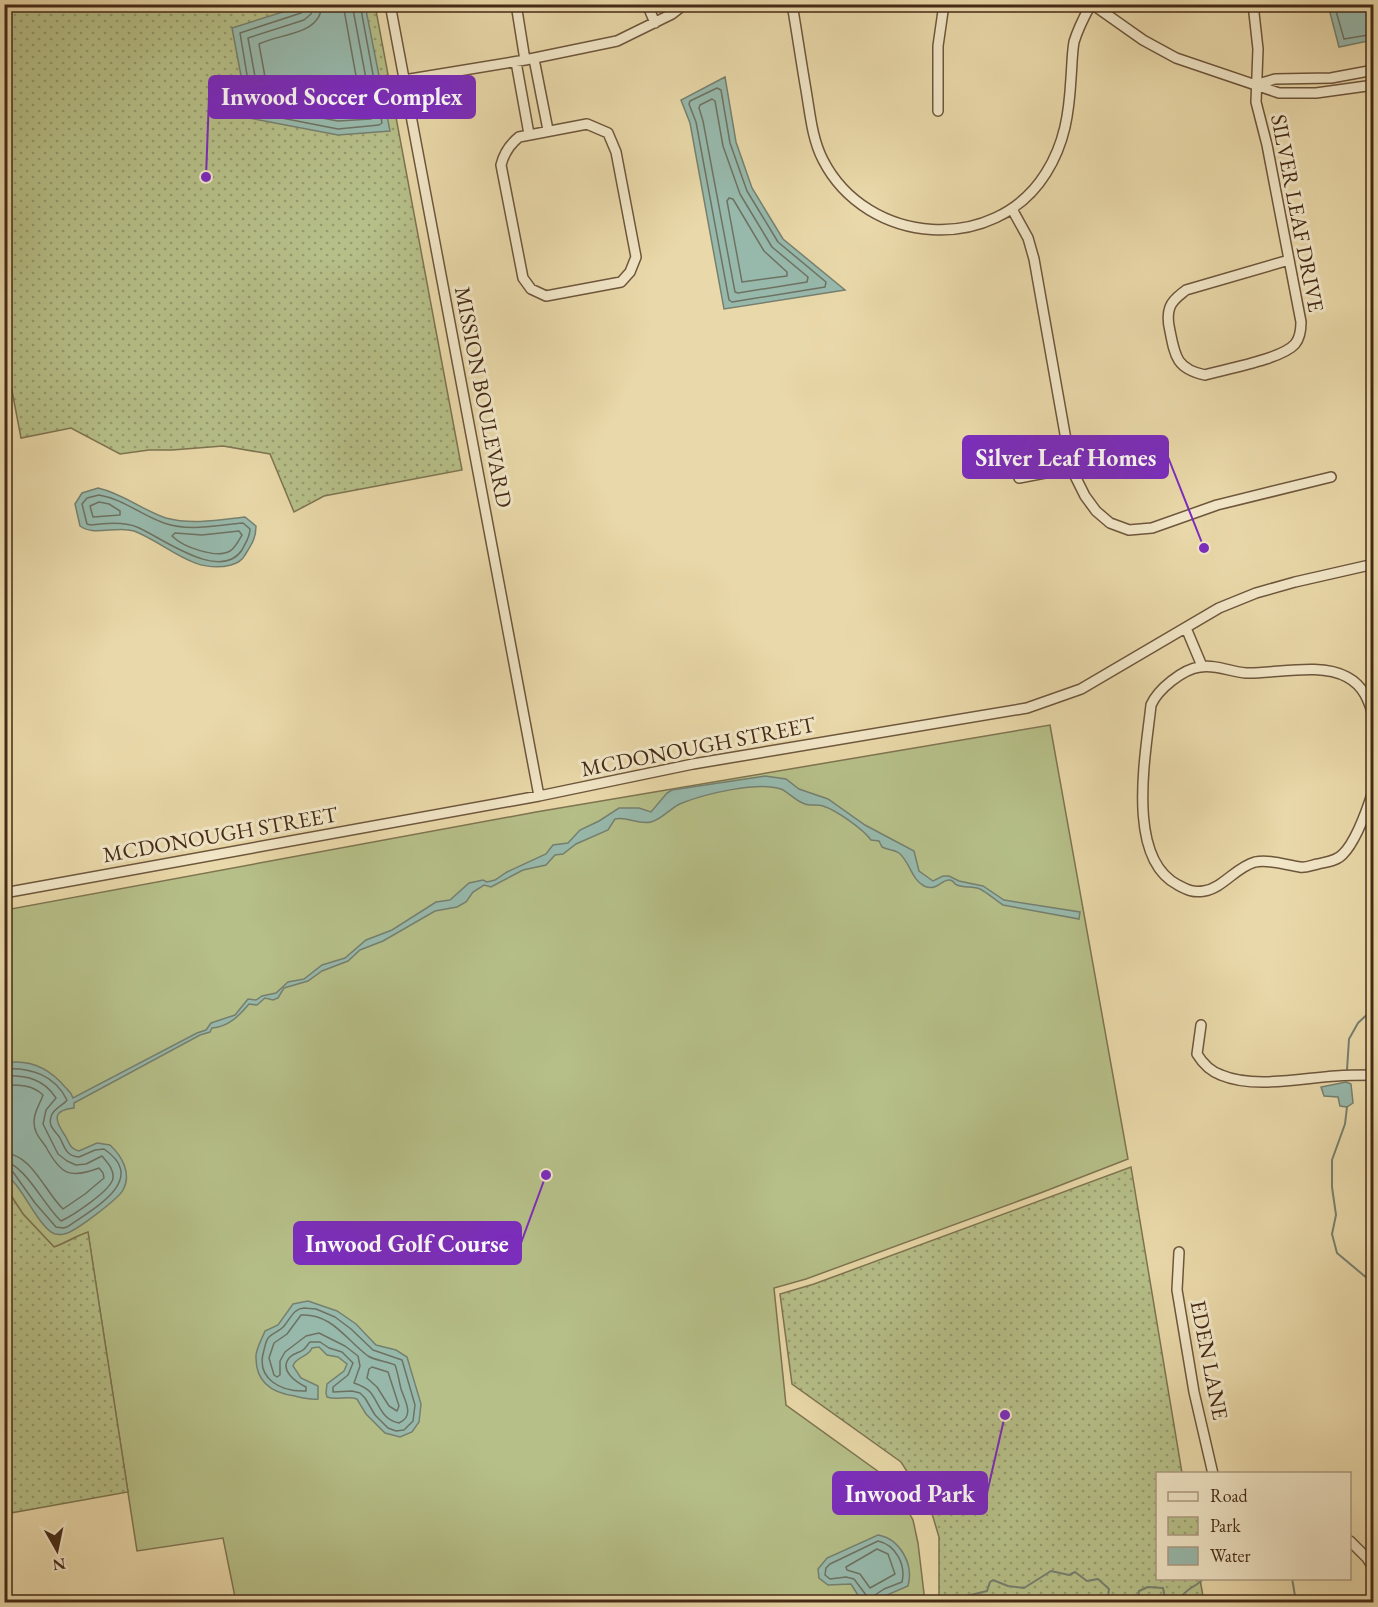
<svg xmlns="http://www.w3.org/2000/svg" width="1378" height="1607" font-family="'EB Garamond',serif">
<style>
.green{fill:#b6bf88;stroke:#7e7450;stroke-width:1.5}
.park{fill:url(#park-dots);stroke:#7e7450;stroke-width:1.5}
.water{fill:#97b9ac;stroke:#768070;stroke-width:1.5}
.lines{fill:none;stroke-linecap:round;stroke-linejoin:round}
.shore{stroke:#6e7262;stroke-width:1.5}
.stream{stroke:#768070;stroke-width:2}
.minor-casing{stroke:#6e563c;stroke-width:12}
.minor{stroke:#f1e6c7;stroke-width:9}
.labels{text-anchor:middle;stroke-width:6;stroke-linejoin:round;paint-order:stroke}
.street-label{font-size:22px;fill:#452a17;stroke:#f1e6c7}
.leader{fill:none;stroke:#7b2cbf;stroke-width:2}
.callout-dot{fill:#7b2cbf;stroke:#f1e6c7;stroke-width:2}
.callout{fill:#7b2cbf;stroke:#7b2cbf;stroke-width:2}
.callout-label{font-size:24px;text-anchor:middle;font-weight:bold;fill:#fff}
</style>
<defs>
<pattern id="park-dots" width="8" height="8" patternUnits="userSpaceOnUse" patternTransform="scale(1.5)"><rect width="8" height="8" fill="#b6bf88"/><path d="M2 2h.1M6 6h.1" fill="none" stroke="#969b6e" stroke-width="1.8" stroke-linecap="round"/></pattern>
</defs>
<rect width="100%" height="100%" fill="#e9d8a9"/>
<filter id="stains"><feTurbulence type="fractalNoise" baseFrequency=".00333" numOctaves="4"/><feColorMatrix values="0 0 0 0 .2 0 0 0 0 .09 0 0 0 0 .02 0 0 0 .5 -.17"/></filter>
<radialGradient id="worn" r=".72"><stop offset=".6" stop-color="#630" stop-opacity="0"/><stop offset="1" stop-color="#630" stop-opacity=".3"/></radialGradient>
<path class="green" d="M1050 725 1128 1159 1043 1192 806 1279 774 1288 786 1405 890 1480 913 1520 918 1543 925 1602H236L223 1538 137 1551 88 1233C76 1235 66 1243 54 1247L23 1214 10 1194 5 1191V910L536 812Z"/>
<path class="park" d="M4 5H375L462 470 324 496 294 512 270 454 223 446 172 450H149L120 454 71 428 21 438 4 349Z
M1131 1167 1182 1473 1158 1474V1578L1200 1579 1204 1602H939V1537L930 1507 901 1462 792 1384 780 1294 814 1284Z
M5 1191 10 1194 23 1214 54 1247C66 1243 76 1236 88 1232L128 1492 5 1514Z"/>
<path class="water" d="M308 4 365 5 390 131 338 135 249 118 232 28Z
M1328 5H1373V40L1339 47Z
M725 77 736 142 752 188 783 239 845 290 724 309 690 123 681 100Z
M98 488C124 494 142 510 166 518 192 525 219 520 245 517L256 526C256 538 252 544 245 555 242 561 237 563 231 565 193 575 166 543 134 531 116 525 95 537 80 526L75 504 82 493Z
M765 776 786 779 799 789 828 799 865 825 914 851 919 871 933 881 943 876H949L959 881 983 886 1004 900 1080 912 1079 919 1003 905C995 900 988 893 980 889 973 886 964 888 957 885 952 883 956 882 950 880 941 879 937 892 924 886 911 879 910 862 899 853 893 849 887 850 882 847L879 841 871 840C863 829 836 810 823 806 817 804 810 806 805 804 795 801 790 793 781 789 758 781 705 794 682 803 671 807 663 819 651 822 638 825 627 816 615 819L608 830 576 844 563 854 555 855 546 865 523 870 491 887 484 885 473 892 466 902 457 907 435 911 383 941 360 950 348 961 322 971 308 981 284 988 278 998 273 1000 265 998 257 1005 249 1004C239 1016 228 1027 212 1028L210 1032 200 1035 74 1103V1108C53 1110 54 1119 64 1134 70 1142 68 1148 79 1151L97 1143 110 1145C122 1156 132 1174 123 1190 119 1198 74 1233 64 1234 63 1235 57 1234 55 1234 38 1228 21 1182 5 1175V1063C29 1059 49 1068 65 1087 69 1091 71 1092 73 1098L197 1033 206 1030 211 1023 235 1015 248 999 256 1000 262 996 276 993 288 982 304 979 322 965 345 958 366 940 392 930 436 902 450 900 469 883 483 880 487 882 495 880 507 872 546 854 553 845 568 843 580 830 599 821 619 808H639L651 812 667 793 672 790Z
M1346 1082 1351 1084 1353 1103 1347 1107 1340 1106 1338 1097 1324 1096 1321 1087Z
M308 1301 337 1311 356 1324 376 1345 396 1350 407 1357 421 1404 419 1422 412 1432 400 1437 385 1433 366 1414 357 1399C347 1395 337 1401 327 1397L326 1393 327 1384 344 1371 347 1364 338 1357 327 1355 319 1347 312 1348C308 1358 296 1356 293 1366L301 1378 318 1386V1399C310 1400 303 1398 295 1396 272 1393 256 1383 256 1358 255 1350 262 1339 265 1331L278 1325 293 1304Z
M878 1535C900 1539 914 1564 908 1586L871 1602 861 1600 851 1584 828 1585 819 1578 818 1569 827 1558Z"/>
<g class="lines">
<path class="shore" d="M305 4V9L301 13 240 33 253 111 256 113 338 129 379 125 382 123 360 4
M313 4 311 14 304 20 248 38 260 104 262 107 338 121 371 119 373 116 352 4
M322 4C321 36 280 33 259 44L269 99 339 112 362 109 343 4
M1334 4 1344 39 1374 34
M717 88 721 90 730 143 747 191 778 242 826 282 825 287 732 302 729 300 696 122 689 104 690 101Z
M712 99 715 101 723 146 740 194 772 247 808 277 807 282 738 293 735 292 703 121 699 108 700 105Z
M729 198 733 199 764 251 787 272V276L742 282 727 201Z
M99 495C123 499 141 515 164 523 190 532 217 525 243 523L250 529C250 537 246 542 242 550 220 583 161 537 137 527 123 521 105 523 91 525L87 524 82 504 87 498Z
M99 502 109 504 120 511V515L93 517 90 506Z
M239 531 242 535C239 540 235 548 230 551 216 559 183 547 172 536L175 533 202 535Z
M4 1069C30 1067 55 1075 67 1100 63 1106 53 1108 51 1117 48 1127 55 1130 60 1138 65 1148 66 1156 79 1157L95 1150 104 1149C150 1180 91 1210 67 1227L63 1228 56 1227 35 1203 13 1172 4 1169
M4 1076C26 1075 44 1079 56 1098L46 1110 43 1124 58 1154 67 1161 76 1165 86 1164 102 1156C107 1162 114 1169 113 1178 112 1190 72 1216 61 1221 45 1207 24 1163 4 1162
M4 1085C18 1085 32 1084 43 1095 40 1104 34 1111 34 1122 34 1133 40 1138 46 1147 61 1175 70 1179 99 1168L103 1173 104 1178 85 1194 63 1209C45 1192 32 1154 4 1153
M304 1308 316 1309 335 1317 351 1329 373 1350 402 1360 415 1405 413 1421 404 1430 396 1431 388 1428 375 1415 365 1398 360 1393 352 1391 333 1392V1387L348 1375 353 1363 342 1352 329 1348 320 1342H310C307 1345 306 1348 303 1350 299 1353 294 1353 290 1357 278 1370 296 1382 306 1387V1391C281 1392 255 1379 264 1350 265 1346 266 1340 269 1337 273 1333 280 1331 284 1326 291 1318 293 1309 304 1308Z
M301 1315C332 1313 347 1341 368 1356 376 1361 387 1361 395 1365 398 1373 399 1381 401 1389 405 1401 415 1416 399 1423 381 1419 380 1405 371 1393 366 1387 360 1385 354 1383L360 1366 358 1356 345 1346 319 1333 306 1336 285 1352 280 1361V1375L277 1377 274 1375 269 1358 274 1343 287 1334Z
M372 1367 388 1372 399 1406 397 1411 389 1406 377 1387 367 1378 369 1369Z
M878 1541C896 1545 906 1565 902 1582L884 1589 869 1599 854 1579 846 1577 830 1579 825 1575 826 1568 830 1564Z
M877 1549 888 1554 895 1574 870 1588 860 1574 847 1570 846 1567Z"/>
<path class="stream" d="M1347 1070 1349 1039 1358 1023 1374 1008
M1347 1107 1345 1124 1332 1160V1187L1336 1215 1332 1234 1337 1253 1374 1284
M1292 1578 1296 1602
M942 1602 987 1591 990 1582 993 1580 1008 1586 1024 1588 1051 1571 1069 1575 1075 1572 1087 1581 1098 1579 1109 1589 1108 1596 1117 1600 1124 1596 1125 1601 1138 1600 1139 1591 1148 1587 1163 1588 1166 1602
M1170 1602C1184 1598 1181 1594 1191 1588 1196 1585 1200 1583 1204 1578"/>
<g class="minor-casing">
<path id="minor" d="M390 4 539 796
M516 4 525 60
M647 4 655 23
M792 4C797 33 801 61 806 90 810 113 812 139 823 160 867 246 995 255 1046 173 1065 143 1069 113 1071 78 1072 66 1072 53 1074 42 1078 28 1084 17 1091 4
M1092 4 1143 40 1176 58 1279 93H1316L1374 85
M1253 4 1258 49 1256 102 1267 145 1301 322C1301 329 1300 338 1295 344 1282 359 1226 369 1205 375 1177 369 1175 357 1170 331 1168 323 1167 315 1170 307 1173 299 1180 295 1186 290L1289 260
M534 59 548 130
M516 62 529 134
M404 80 525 60 617 41 672 14 685 4
M1258 84 1275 79 1331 78 1374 70
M938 111V46L944 4
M587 124 608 133 616 152 636 257 630 272 621 282 546 296 531 289 523 278 501 165C504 153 509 145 519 137Z
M1012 209 1028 238 1034 259 1071 468 1085 496 1096 511 1110 523 1129 530 1152 528 1217 505 1331 477
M1019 478 1071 468
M1186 628 1202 666
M1374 718C1369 701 1364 686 1347 677 1320 662 1276 674 1246 673 1231 672 1215 664 1200 667 1183 669 1158 689 1151 705 1146 753 1125 858 1178 885 1187 890 1194 893 1204 891 1223 888 1236 867 1255 862 1269 859 1286 865 1300 867 1306 868 1312 865 1318 864 1326 862 1337 861 1343 854 1357 840 1368 807 1374 788
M4 893 539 796 693 764 1027 708 1081 689 1219 608 1256 593 1295 582 1374 564
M1201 1025 1197 1054C1203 1064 1210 1071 1221 1075 1254 1089 1302 1078 1336 1076 1349 1075 1361 1075 1374 1075
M1179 1252 1177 1290 1194 1392 1213 1474
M1350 1541 1367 1558 1374 1569"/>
</g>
<use href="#minor" class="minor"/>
</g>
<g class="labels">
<g class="street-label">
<text transform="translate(1298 213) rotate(79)" y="8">SILVER LEAF DRIVE</text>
<text transform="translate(484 397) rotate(79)" y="8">MISSION BOULEVARD</text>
<text transform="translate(698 746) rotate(-11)" y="8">MCDONOUGH STREET</text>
<text transform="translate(220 834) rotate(-10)" y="8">MCDONOUGH STREET</text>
<text transform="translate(1210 1360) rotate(79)" y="8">EDEN LANE</text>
</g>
</g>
<path class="leader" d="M206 177L209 97M1204 548L1168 457M546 1175L521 1243M1005 1415L987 1493"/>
<g class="callout-dot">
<circle cx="206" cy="177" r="6"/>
<circle cx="1204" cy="548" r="6"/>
<circle cx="546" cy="1175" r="6"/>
<circle cx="1005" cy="1415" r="6"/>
</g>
<g class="callout">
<rect x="209" y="76" width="266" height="42" rx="6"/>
<rect x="963" y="436" width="205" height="42" rx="6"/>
<rect x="294" y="1222" width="227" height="42" rx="6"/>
<rect x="833" y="1472" width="154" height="42" rx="6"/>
</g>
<g class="callout-label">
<text x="342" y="105">Inwood Soccer Complex</text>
<text x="1066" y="466">Silver Leaf Homes</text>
<text x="407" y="1252">Inwood Golf Course</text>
<text x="910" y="1502">Inwood Park</text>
</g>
<rect width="1378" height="1607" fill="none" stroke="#e9d8a9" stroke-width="24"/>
<rect x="6" y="6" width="1366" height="1595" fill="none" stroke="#452a17" stroke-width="3"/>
<rect x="12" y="12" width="1354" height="1583" fill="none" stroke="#452a17" stroke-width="1.5"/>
<rect x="1156" y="1472" width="195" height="108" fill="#f1e6c7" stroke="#ac9b81" stroke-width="1.5"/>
<rect x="1168" y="1492" width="30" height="9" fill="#f1e6c7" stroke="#ac9b81" stroke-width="1.5"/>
<text x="1210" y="1502" font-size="18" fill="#452a17">Road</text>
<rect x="1168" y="1517" width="30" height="18" fill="url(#park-dots)" stroke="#ac9b81" stroke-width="1.5"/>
<text x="1210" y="1532" font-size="18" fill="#452a17">Park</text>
<rect x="1168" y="1547" width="30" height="18" fill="#97b9ac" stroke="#ac9b81" stroke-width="1.5"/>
<text x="1210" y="1562" font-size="18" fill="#452a17">Water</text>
<g transform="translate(57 1550) rotate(171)" stroke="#f1e6c7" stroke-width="4.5" paint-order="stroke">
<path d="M0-4.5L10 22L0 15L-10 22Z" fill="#452a17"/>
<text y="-9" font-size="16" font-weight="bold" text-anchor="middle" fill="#452a17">N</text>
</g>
<rect width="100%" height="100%" filter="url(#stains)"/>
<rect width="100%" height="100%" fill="url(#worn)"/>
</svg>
